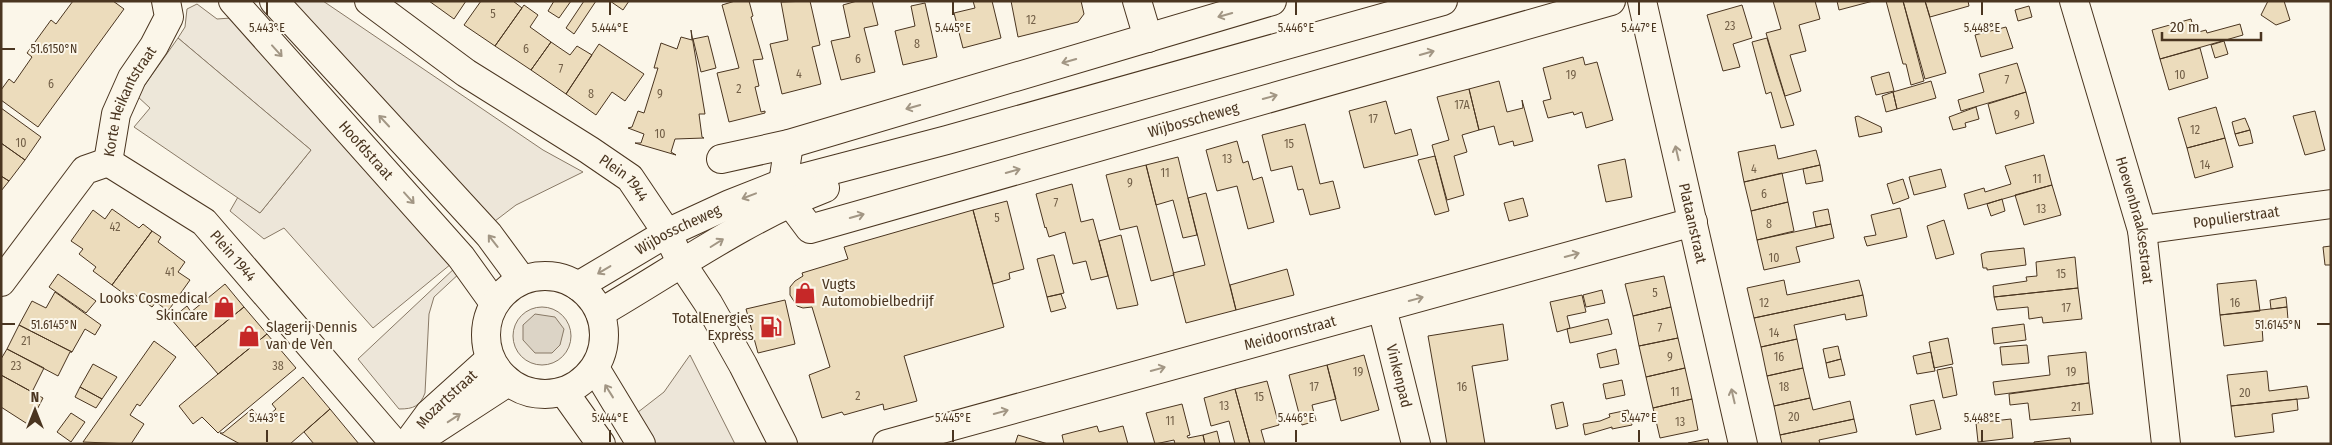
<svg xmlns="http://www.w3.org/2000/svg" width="2332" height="445" font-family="'Fira Sans Condensed',sans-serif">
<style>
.green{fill:#ede6d9;stroke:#887966}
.parking{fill:#ede7d9;stroke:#887966}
.water{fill:#dcd4c6;stroke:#887966}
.building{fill:#ecdcbc;stroke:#4a3520}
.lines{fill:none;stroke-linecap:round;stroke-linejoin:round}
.street-casing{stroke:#4a3520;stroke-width:30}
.secondary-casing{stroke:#4a3520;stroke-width:30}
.street{stroke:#fbf6e9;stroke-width:28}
.secondary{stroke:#fbf6e9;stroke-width:28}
.oneway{stroke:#a29684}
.ticks{fill:none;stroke:#4a3520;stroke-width:2}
.labels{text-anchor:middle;stroke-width:4;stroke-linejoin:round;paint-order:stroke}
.number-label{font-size:12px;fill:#725f47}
.street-label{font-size:15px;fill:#4a3520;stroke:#fbf6e9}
.poi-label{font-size:15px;fill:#4a3520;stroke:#fbf6e9;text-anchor:start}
.ticks-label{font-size:12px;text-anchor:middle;fill:#4a3520;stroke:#fbf6e9;stroke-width:4;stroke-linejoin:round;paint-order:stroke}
</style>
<rect width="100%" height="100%" fill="#fbf6e9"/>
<path class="green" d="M289 1H323L543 150 583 172 516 205 495 221 332 43Z
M197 4 217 19 231 18 451 264 373 328 284 228 264 239 230 211 238 197 260 213 311 150 178 38 185 27 187 9Z
M457 266 462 271 434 297 429 314 425 393C420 406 414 409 399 409L358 359Z
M513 336a29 29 0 1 1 58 0a29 29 0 1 1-58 0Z
M690 355 735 444H649L633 416 664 392Z"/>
<path class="parking" d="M178 38 311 150 260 213 134 127 150 108 137 96Z"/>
<path class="water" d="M535 314 555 317 564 329 560 345 552 353H535L523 340V325Z"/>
<path class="building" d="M73 1H113L124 9 38 127 1 100V90L9 79 14 83 32 57 27 53 51 20 56 24Z
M429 1H466L454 19Z
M481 1H513L522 8 495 46 464 25Z
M554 1H571L559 18 548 11Z
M584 1H596L574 34 566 28Z
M610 1H629L623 10Z
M735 1H749L753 16 751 17 763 59 753 60 759 86 755 87 761 112 765 111V113L729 122 717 73 739 68 722 5Z
M810 1 820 45 812 47 821 84 782 94 770 44 788 40 781 2Z
M857 1H872L878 25 864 28 875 72 841 80 831 41 850 37 843 5Z
M973 1H992L1001 38 963 48 954 13 975 8Z
M1011 1H1081L1084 14 1078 22 1018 37Z
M1773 1H1815L1820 19 1799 25 1806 51 1790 55 1801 91 1785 96 1766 33 1781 29Z
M1837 1H1873L1839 10Z
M1886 1H1903L1924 81 1911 85 1906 64H1903Z
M1903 1H1925L1946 73 1925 79Z
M1925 1H1968L1969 6 1930 17Z
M2268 1H2284L2290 20 2276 25 2261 15Z
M925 3 937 57 903 65 895 31 915 26 911 6Z
M524 5 538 15 530 27 551 42 531 70 495 46Z
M1742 5 1752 38 1733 44 1740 67 1723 71 1707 15Z
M2029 6 2032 17 2018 21 2015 10Z
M2191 19 2195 33 2206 30 2207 33 2240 24 2243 35 2160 59 2152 30Z
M2006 27 2013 48 1981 57 1975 35Z
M691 30 705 114H699L702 137 704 138 675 139 671 152 676 155 635 143H641L644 134 628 128 632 127 638 111 644 113 658 68H654L661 43 677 49 681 37 692 40Z
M708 36 716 68 701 72 693 39Z
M1767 38 1777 72 1794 125 1781 128 1771 92 1766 94 1752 42Z
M2224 41 2228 54 2215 58 2211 45Z
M551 42 570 55 577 46 592 55 566 94 531 70Z
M599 44 644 74 625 101 612 92 596 115 566 94Z
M2200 48 2208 78 2169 90 2160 59Z
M1583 57 1585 65 1597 62 1613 120 1586 128 1582 112 1574 115 1573 112 1548 118 1543 101 1551 99 1543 68Z
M2017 63 2026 92 1961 111 1958 100 1984 92 1979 74Z
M1889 72 1894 91 1876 95 1871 77Z
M1499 81 1507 112 1523 108 1522 100 1533 141 1514 146 1513 141 1499 145 1494 126 1479 130 1469 89Z
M1931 81 1936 98 1897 109 1893 92Z
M1469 89 1479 130 1462 135 1467 152 1454 156 1464 195 1447 200 1432 145 1449 140 1437 97Z
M1893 92 1897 109 1886 112 1882 96Z
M2026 92 2034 123 1996 134 1988 104Z
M1386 101 1395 134 1411 129 1418 155 1364 168 1349 111Z
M1976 107 1979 119 1965 123 1966 127 1953 130 1949 117Z
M2216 107 2225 138 2187 148 2178 118Z
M1 108 41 137 25 160 1 143Z
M2315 111 2325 150 2305 155 2293 116Z
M1858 116 1881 127 1882 132 1859 137 1855 117Z
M2245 118 2250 130 2235 134 2232 122Z
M1305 124 1320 184 1333 181 1340 208 1310 215 1303 189 1298 190 1292 166 1271 171 1262 135Z
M2250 130 2253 143 2239 146 2235 134Z
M2225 138 2233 167 2195 178 2187 148Z
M1237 141 1243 163 1248 161 1253 180 1262 177 1274 222 1248 229 1237 186 1217 191 1206 150Z
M1 143 25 160 9 181 1 176Z
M1775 145 1778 159 1816 150 1820 165 1744 182 1738 152Z
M2044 155 2052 185 1968 209 1964 194 1984 188 1985 192 2011 184 2005 166Z
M1435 156 1449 211 1435 215 1418 160Z
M1178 157 1197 235 1183 238 1173 200 1156 205 1146 165Z
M1625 159 1632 197 1606 202 1598 165Z
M1146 165 1174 275 1151 281 1137 226 1120 230 1106 175Z
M1820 165 1823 181 1806 184 1803 169Z
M1941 169 1946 187 1914 195 1909 177Z
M1782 173 1788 202 1751 211 1744 182Z
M1 176 9 181 1 191Z
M1903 179 1909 198 1893 204 1887 184Z
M1072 184 1081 222 1093 219 1108 276 1091 280 1086 261 1073 264 1065 232 1049 237 1046 227 1045 228 1036 194Z
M2052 185 2061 215 2024 225 2015 195Z
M1206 193 1236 310 1186 323 1173 273 1205 265 1188 198Z
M1523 198 1528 216 1509 221 1504 203Z
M2002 199 2005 211 1991 216 1987 204Z
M1007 201 1024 269 1009 273 1010 279 993 284 973 210Z
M1788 202 1794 231 1757 240 1751 211Z
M1900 208 1907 237 1867 246 1864 237 1876 235 1871 215Z
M112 209 139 228 143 224 152 231 112 285 93 271 96 267 79 254 83 249 71 241 93 210 105 219Z
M1828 209 1831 224 1816 227 1813 212Z
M973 210 1004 327 904 356 917 401 884 410 883 404 844 415 842 412 822 418 809 375 830 367 812 307 803 308 797 306 790 295V287L795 281 803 276 802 273 848 259 844 247Z
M1944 220 1954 254 1936 259 1927 226Z
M1831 224 1834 238 1796 247 1800 262 1764 270 1757 240Z
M152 231 161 237 158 242 185 262 178 272 190 280 168 311 156 302 152 307 134 294 131 299 112 285Z
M1121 235 1138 305 1117 309 1099 241Z
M2331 246V265H2325L2323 247Z
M2024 248 2026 265 1987 270V268H1983L1981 254 1986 252Z
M1052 255H1054L1064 293 1047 297 1037 259Z
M2075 257 2078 288 1994 297 1993 286 2027 281 2026 277 2037 276 2036 262Z
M1287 269 1294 295 1236 310 1230 285Z
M58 274 96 301 86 313 49 287Z
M1664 276 1671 307 1633 316 1625 284Z
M1784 280 1787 295 1859 280 1863 295 1754 318 1747 288Z
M2256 280 2260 311 2220 315 2217 284Z
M225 284 244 307 195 347 171 319 187 306 191 312Z
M2078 288 2082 319 2043 323 2042 317 2029 319 2028 307 1997 310 1994 297Z
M1602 290 1605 303 1586 307 1583 295Z
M55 292 101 325 95 335 85 329 72 352 19 325 32 301 46 308Z
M1061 294 1066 308 1051 312 1047 297Z
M1582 295 1586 312 1567 316 1570 328 1557 332 1550 302Z
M1863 295 1867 316 1846 320 1845 314 1794 325 1797 339 1761 347 1754 318Z
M2286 297 2287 307 2271 309 2270 300Z
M785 300 795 344 758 353 746 309Z
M244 307 267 334 218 374 195 347Z
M1671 307 1678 338 1639 346 1633 316Z
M2287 307 2288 320 2272 322 2273 325 2262 327 2263 341 2224 346 2220 315Z
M1608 319 1612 334 1570 343 1567 329Z
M1503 324 1508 360 1472 366 1485 444H1447L1428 336Z
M2024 324 2026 340 1994 344 1992 328Z
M19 325 72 352H70L58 376 7 349Z
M267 334 296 368 218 433 202 417 193 424 179 406Z
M1678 338 1685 368 1646 377 1639 346Z
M1948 338 1953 364 1934 368 1929 342Z
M1797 339 1803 368 1767 376 1761 347Z
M154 341 176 357 140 406 137 404 130 415 144 424 131 444 83 442Z
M2027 345 2029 363 2002 365 2000 347Z
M1838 346 1841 359 1826 363 1823 349Z
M7 349 44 368 32 392 1 375V359Z
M1616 349 1619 364 1600 368 1597 354Z
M1931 352 1935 371 1917 374 1913 356Z
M2086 352 2089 383 1995 395 1993 382 2050 375 2048 356Z
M1364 355 1379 410 1341 421 1327 365Z
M1841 359 1845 375 1829 378 1826 363Z
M93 364 117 377 102 399 80 387Z
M1327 365 1336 399 1312 405 1316 421 1302 425 1289 375Z
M1952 367 1957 395 1943 398 1937 370Z
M1685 368 1692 399 1653 408 1646 377Z
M1803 368 1810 398 1774 406 1767 376Z
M2267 371 2269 391 2307 386 2309 398 2231 406 2227 375Z
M1 375 43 398 29 425 1 407Z
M303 377 330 409 290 444H240L220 433H223L252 409 262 421 276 409 272 404Z
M1622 380 1625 395 1606 399 1603 384Z
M1267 381 1279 425 1261 430 1265 444H1250L1235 389Z
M2089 383 2093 414 2030 420 2028 403 2010 405 2009 394Z
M80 387 102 399 96 408 75 397Z
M1235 389 1250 444H1235L1229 421 1211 426 1204 398Z
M1810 398 1813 410 1850 401 1854 419 1780 435 1774 406Z
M1692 399 1698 430 1660 438 1653 408Z
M2297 399 2298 410 2272 414 2274 432 2235 437 2231 406Z
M1934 400 1941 429 1916 435 1910 405Z
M1563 402 1568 426 1556 429 1551 405Z
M1182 404 1190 435 1187 436 1188 438 1203 435 1205 444H1175L1174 440 1155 444 1146 413Z
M330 409 359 444H314L304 432Z
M1628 410 1632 425 1612 429V427L1585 435 1583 424 1600 421 1610 417 1609 414Z
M71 413 85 422 71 442 57 432Z
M1854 419 1857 432 1819 440 1820 444H1782L1780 435Z
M2011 419 2013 438 1978 442 1976 423Z
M1097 426 1099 432 1123 426 1128 444H1064L1062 435Z
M1217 431 1220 444H1205L1203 435Z
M1018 435 1048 444H1015Z
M2070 438 2071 444H2034V442Z
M1708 439 1709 444H1688V443Z"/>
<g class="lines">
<g class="street-casing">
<g id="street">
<path id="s1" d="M369 1 466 73 589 150 630 178 667 233 682 264 708 303 743 365 783 444"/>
<path d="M1137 1 1148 38"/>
<path id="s2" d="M1642 1 1743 444"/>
<path id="s3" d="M2074 1 2142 230 2166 444"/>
<path id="s4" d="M789 144 783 183 789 201 810 229 1611 1"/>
<path d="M721 159 789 144 1272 1"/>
<path id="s5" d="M108 162 204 222 395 444"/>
<path id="s6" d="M108 162 116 114 132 78 154 46 169 17 166 1"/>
<path id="s7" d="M2142 230 2331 204"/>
<path d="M1 282 85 170 108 162"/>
<path id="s8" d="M1382 308 1416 444"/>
<path d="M422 438 508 382"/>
<path id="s9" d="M407 444 429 414 490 359"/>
<path id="s10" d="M887 444 1693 222"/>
</g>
</g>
<g class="secondary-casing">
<g id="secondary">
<path id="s11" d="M233 1 461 257 494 303"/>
<path d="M274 1 489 235 522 280"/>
<circle cx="545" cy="335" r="59"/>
<path id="s12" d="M578 286 667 233 730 204 783 183 947 140 1443 1"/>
<path d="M600 313C674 270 745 219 825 188"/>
<path d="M595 368 641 444"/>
<path d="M564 392 601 444"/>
</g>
</g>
<use href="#street" class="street"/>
<use href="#secondary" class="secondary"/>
</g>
<defs><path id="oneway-shaft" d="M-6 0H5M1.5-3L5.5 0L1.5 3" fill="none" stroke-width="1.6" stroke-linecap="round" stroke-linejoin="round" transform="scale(1.25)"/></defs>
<g class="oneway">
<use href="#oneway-shaft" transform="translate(1225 15) rotate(164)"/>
<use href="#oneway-shaft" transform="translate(277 51) rotate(48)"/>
<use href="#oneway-shaft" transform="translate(1427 53) rotate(-16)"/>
<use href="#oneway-shaft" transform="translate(1069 61) rotate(164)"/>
<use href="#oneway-shaft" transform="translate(1270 97) rotate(-16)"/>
<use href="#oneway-shaft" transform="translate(913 107) rotate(164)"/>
<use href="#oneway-shaft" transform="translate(384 121) rotate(-133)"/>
<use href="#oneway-shaft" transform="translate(1677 153) rotate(-103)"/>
<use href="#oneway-shaft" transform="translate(1013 171) rotate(-16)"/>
<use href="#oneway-shaft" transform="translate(749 196) rotate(159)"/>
<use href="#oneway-shaft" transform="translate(409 198) rotate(48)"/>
<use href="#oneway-shaft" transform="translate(857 216) rotate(-16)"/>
<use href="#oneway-shaft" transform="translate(493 241) rotate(-128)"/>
<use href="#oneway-shaft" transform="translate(717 243) rotate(-32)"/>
<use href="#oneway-shaft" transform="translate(1572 255) rotate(-15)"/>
<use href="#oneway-shaft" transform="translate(604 270) rotate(149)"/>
<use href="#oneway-shaft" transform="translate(1416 299) rotate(-15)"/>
<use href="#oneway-shaft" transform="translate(1158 369) rotate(-15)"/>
<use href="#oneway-shaft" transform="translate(609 391) rotate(-122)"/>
<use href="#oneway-shaft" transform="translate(1733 396) rotate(-103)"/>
<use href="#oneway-shaft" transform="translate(1001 412) rotate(-15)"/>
<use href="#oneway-shaft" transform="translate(454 418) rotate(-33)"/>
</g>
<path class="ticks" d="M267 2V15M610 2V15M953 2V15M1296 2V15M1639 2V15M1982 2V15M2 49H15M2 324H15M2317 324H2330M267 430V442M610 430V442M953 430V442M1296 430V442M1639 430V442M1982 430V442"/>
<defs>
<g id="shop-bare" transform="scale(1.725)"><path d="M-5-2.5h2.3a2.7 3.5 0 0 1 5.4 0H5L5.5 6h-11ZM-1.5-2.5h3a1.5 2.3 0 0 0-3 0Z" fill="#c62828" stroke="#fbf6e9" stroke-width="2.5" paint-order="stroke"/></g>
<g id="fuel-bare" transform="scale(1.725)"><path d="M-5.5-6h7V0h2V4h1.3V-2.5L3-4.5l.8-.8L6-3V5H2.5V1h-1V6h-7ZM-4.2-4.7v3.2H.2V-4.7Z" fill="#c62828" stroke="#fbf6e9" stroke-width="2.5" paint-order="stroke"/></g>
</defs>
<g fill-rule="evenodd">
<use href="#shop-bare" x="805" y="293"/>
<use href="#shop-bare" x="224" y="307"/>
<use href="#fuel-bare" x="771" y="327"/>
<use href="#shop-bare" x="249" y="336"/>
</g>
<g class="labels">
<g class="number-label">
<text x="493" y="18">5</text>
<text x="1031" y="24">12</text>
<text x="1730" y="30">23</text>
<text x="917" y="48">8</text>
<text x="526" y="53">6</text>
<text x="858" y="63">6</text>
<text x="561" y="73">7</text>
<text x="799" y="78">4</text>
<text x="1571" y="79">19</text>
<text x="2180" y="79">10</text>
<text x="2007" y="84">7</text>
<text x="51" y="88">6</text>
<text x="739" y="93">2</text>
<text x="591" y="98">8</text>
<text x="660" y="98">9</text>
<text x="1462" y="109">17A</text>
<text x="2017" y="119">9</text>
<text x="1373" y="123">17</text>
<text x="2195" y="134">12</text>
<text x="660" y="138">10</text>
<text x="21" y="147">10</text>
<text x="1289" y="148">15</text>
<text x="1227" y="163">13</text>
<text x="2205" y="169">14</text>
<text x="1754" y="173">4</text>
<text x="1165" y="177">11</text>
<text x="2037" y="183">11</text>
<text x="1130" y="187">9</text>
<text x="1764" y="198">6</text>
<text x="1056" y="207">7</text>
<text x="2041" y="213">13</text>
<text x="997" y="222">5</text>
<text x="1769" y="228">8</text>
<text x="115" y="231">42</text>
<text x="1774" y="262">10</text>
<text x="170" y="276">41</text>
<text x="2061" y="278">15</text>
<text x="1655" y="297">5</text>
<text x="1764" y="307">12</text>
<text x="2235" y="307">16</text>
<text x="2066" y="312">17</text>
<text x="1660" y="332">7</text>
<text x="1774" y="337">14</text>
<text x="26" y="345">21</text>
<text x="1670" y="361">9</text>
<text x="1779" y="361">16</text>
<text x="16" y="370">23</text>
<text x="278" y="370">38</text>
<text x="1358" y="376">19</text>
<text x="2071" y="376">19</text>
<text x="1314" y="391">17</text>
<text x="1462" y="391">16</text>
<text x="1784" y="391">18</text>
<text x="1675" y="396">11</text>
<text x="2245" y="397">20</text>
<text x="858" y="400">2</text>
<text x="1259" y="401">15</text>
<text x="1224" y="410">13</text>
<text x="2076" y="411">21</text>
<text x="1794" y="421">20</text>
<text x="1170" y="425">11</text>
<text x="1680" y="426">13</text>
</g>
<g class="street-label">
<text dy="5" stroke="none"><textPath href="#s6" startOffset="65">Korte Heikantstraat</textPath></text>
<text dy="5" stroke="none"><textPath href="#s4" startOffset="492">Wijbosscheweg</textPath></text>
<text dy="5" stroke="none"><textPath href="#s11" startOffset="200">Hoofdstraat</textPath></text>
<text dy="5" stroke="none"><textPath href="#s1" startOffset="311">Plein 1944</textPath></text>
<text dy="5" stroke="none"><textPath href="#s7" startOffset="95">Populierstraat</textPath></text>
<text dy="5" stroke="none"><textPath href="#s3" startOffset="228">Hoevenbraaksestraat</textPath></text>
<text dy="5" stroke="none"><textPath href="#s2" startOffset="228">Plataanstraat</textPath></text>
<text dy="5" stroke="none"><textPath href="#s12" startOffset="115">Wijbosscheweg</textPath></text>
<text dy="5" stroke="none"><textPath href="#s5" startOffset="158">Plein 1944</textPath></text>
<text dy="5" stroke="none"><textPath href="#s10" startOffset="418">Meidoornstraat</textPath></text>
<text dy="5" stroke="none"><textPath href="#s8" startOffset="70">Vinkenpad</textPath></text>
<text dy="5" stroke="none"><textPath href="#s9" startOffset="60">Mozartstraat</textPath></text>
</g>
<g class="poi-label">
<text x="822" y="289">Vugts<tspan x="822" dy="17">Automobielbedrijf</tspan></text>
<text x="208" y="303" text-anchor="end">Looks Cosmedical<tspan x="208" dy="17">Skincare</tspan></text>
<text x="754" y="323" text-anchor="end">TotalEnergies<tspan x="754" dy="17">Express</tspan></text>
<text x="266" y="332">Slagerij Dennis<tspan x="266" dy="17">van de Ven</tspan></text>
</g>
</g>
<g class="ticks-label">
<text x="267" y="32">5.443°E</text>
<text x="610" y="32">5.444°E</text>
<text x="953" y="32">5.445°E</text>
<text x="1296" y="32">5.446°E</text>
<text x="1639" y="32">5.447°E</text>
<text x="1982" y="32">5.448°E</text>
<text x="54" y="53">51.6150°N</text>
<text x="54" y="329">51.6145°N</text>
<text x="2278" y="329">51.6145°N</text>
<text x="267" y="422">5.443°E</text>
<text x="610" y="422">5.444°E</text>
<text x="953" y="422">5.445°E</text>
<text x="1296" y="422">5.446°E</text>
<text x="1639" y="422">5.447°E</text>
<text x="1982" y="422">5.448°E</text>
</g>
<rect width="2332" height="445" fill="none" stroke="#4a3520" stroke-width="5"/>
<g transform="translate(35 410)" stroke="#fbf6e9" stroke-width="4" paint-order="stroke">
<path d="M0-4L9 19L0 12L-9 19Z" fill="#4a3520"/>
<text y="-8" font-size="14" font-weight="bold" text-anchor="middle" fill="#4a3520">N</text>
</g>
<path d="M2162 32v8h99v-8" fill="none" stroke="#4a3520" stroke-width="2.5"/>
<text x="2170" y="32" font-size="15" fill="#4a3520" stroke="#fbf6e9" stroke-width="4" paint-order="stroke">20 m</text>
</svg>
